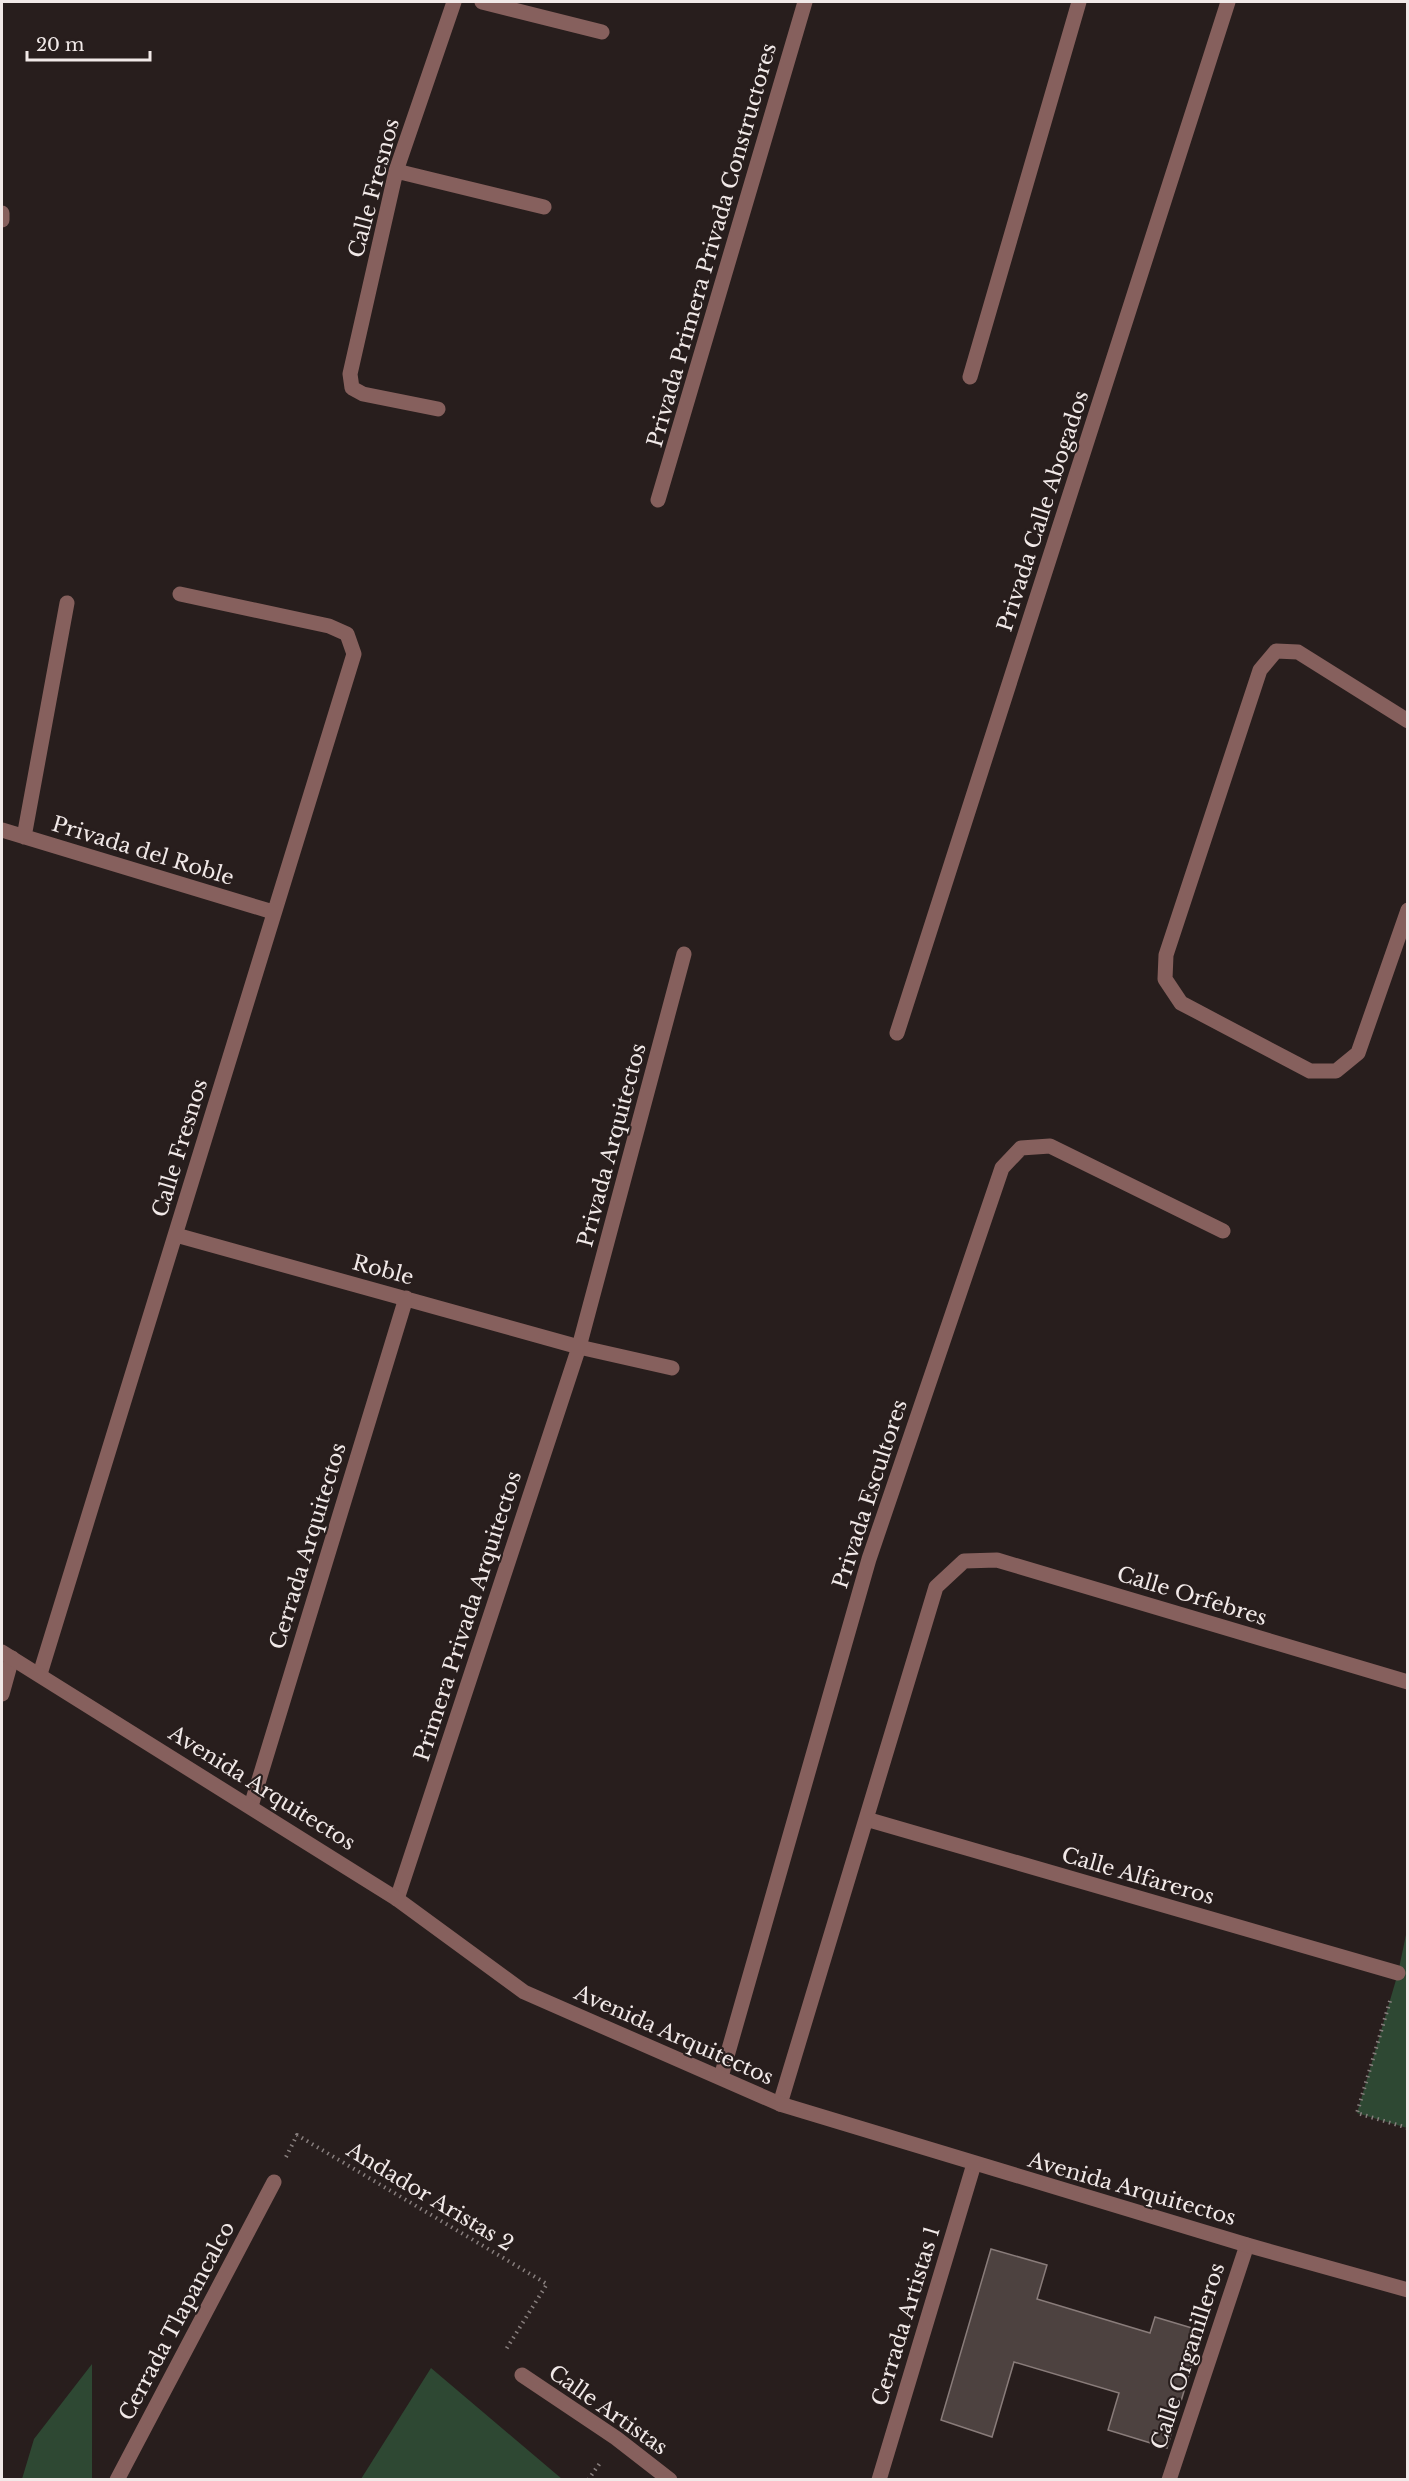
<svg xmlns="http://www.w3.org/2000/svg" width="1409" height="2481" font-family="'Libre Baskerville',serif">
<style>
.green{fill:#2e4833}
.building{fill:#4d4240;stroke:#897c7a;stroke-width:1.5}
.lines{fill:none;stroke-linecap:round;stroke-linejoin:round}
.path{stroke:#887f7e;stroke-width:4;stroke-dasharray:1.5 4.5;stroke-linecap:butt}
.service{stroke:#86605d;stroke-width:15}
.minor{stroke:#86605d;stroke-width:15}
.tertiary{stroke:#86605d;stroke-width:15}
.labels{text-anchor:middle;stroke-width:4.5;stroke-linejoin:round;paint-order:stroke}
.street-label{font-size:21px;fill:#f1e9e8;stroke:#281e1d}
</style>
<rect width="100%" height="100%" fill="#281e1d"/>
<path class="green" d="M1407 1930V2128L1357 2113 1398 1973Z
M92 2364V2479H22L34 2439Z
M431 2368 562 2479H361Z"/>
<path class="building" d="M991 2249 1047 2265 1037 2299 1150 2333 1155 2317 1202 2331 1167 2448 1108 2430 1119 2393 1014 2362 992 2437 941 2420Z"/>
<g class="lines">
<path class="path" d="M1390 2001 1357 2113 1408 2128
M286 2157 297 2135 547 2284 505 2351
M588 2480 600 2463"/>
<path class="service" d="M2 213V220"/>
<path class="minor" d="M482 2 602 32
M396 171 544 207
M970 377 1079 2
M438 409 363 394 352 388 350 374 396 171 454 2
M658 500 805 2
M1408 721 1298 652 1276 651 1260 670 1166 955 1165 979 1181 1003 1310 1071H1336L1358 1053 1408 910
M2 830 273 912
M24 837 67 603
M897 1033 1228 2
M176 1235 579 1347 672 1368
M40 1674C145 1334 247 993 354 654L347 634 329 626 180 594
M2 1694 12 1658
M251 1806 406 1298
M866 1819 1398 1973
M397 1899 579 1347 684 954
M721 2077 869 1559 1002 1168 1021 1148 1050 1146 1223 1231
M780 2104 936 1587 964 1561 997 1560 1408 1682
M522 2375 616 2438 670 2480
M117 2480 274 2182
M879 2480 974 2164
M1169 2480 1247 2245"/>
<path class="tertiary" d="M2 1652 397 1899 524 1992 780 2104 1247 2245 1408 2290"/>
</g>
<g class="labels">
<g class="street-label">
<text transform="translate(374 188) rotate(-75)" y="7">Calle Fresnos</text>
<text transform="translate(712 245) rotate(-74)" y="7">Privada Primera Privada Constructores</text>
<text transform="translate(1043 511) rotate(-72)" y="7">Privada Calle Abogados</text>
<text transform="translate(143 851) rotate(17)" y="7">Privada del Roble</text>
<text transform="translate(612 1145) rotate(-75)" y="7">Privada Arquitectos</text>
<text transform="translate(180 1148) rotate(-73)" y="7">Calle Fresnos</text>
<text transform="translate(383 1270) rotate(15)" y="7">Roble</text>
<text transform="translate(870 1494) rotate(-72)" y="7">Privada Escultores</text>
<text transform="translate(308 1546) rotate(-73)" y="7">Cerrada Arquitectos</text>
<text transform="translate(1192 1596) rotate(17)" y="7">Calle Orfebres</text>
<text transform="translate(468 1616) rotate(-72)" y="7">Primera Privada Arquitectos</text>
<text transform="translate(262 1788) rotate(32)" y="7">Avenida Arquitectos</text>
<text transform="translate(1138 1876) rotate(16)" y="7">Calle Alfareros</text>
<text transform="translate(674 2035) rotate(24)" y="7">Avenida Arquitectos</text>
<text transform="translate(1132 2189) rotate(16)" y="7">Avenida Arquitectos</text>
<text transform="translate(430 2197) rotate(31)" y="7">Andador Aristas 2</text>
<text transform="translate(906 2316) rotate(-73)" y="7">Cerrada Artistas 1</text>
<text transform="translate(177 2321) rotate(-62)" y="7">Cerrada Tlapancalco</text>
<text transform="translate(1188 2356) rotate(-72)" y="7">Calle Organilleros</text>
<text transform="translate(608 2410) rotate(35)" y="7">Calle Artistas</text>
</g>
</g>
<rect width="1409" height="2481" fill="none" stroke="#f1e9e8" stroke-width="6"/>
<path d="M27 51v9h123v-9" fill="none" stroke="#f1e9e8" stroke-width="3"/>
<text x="36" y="51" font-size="18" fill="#f1e9e8" stroke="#281e1d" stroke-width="4.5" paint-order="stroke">20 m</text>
</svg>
